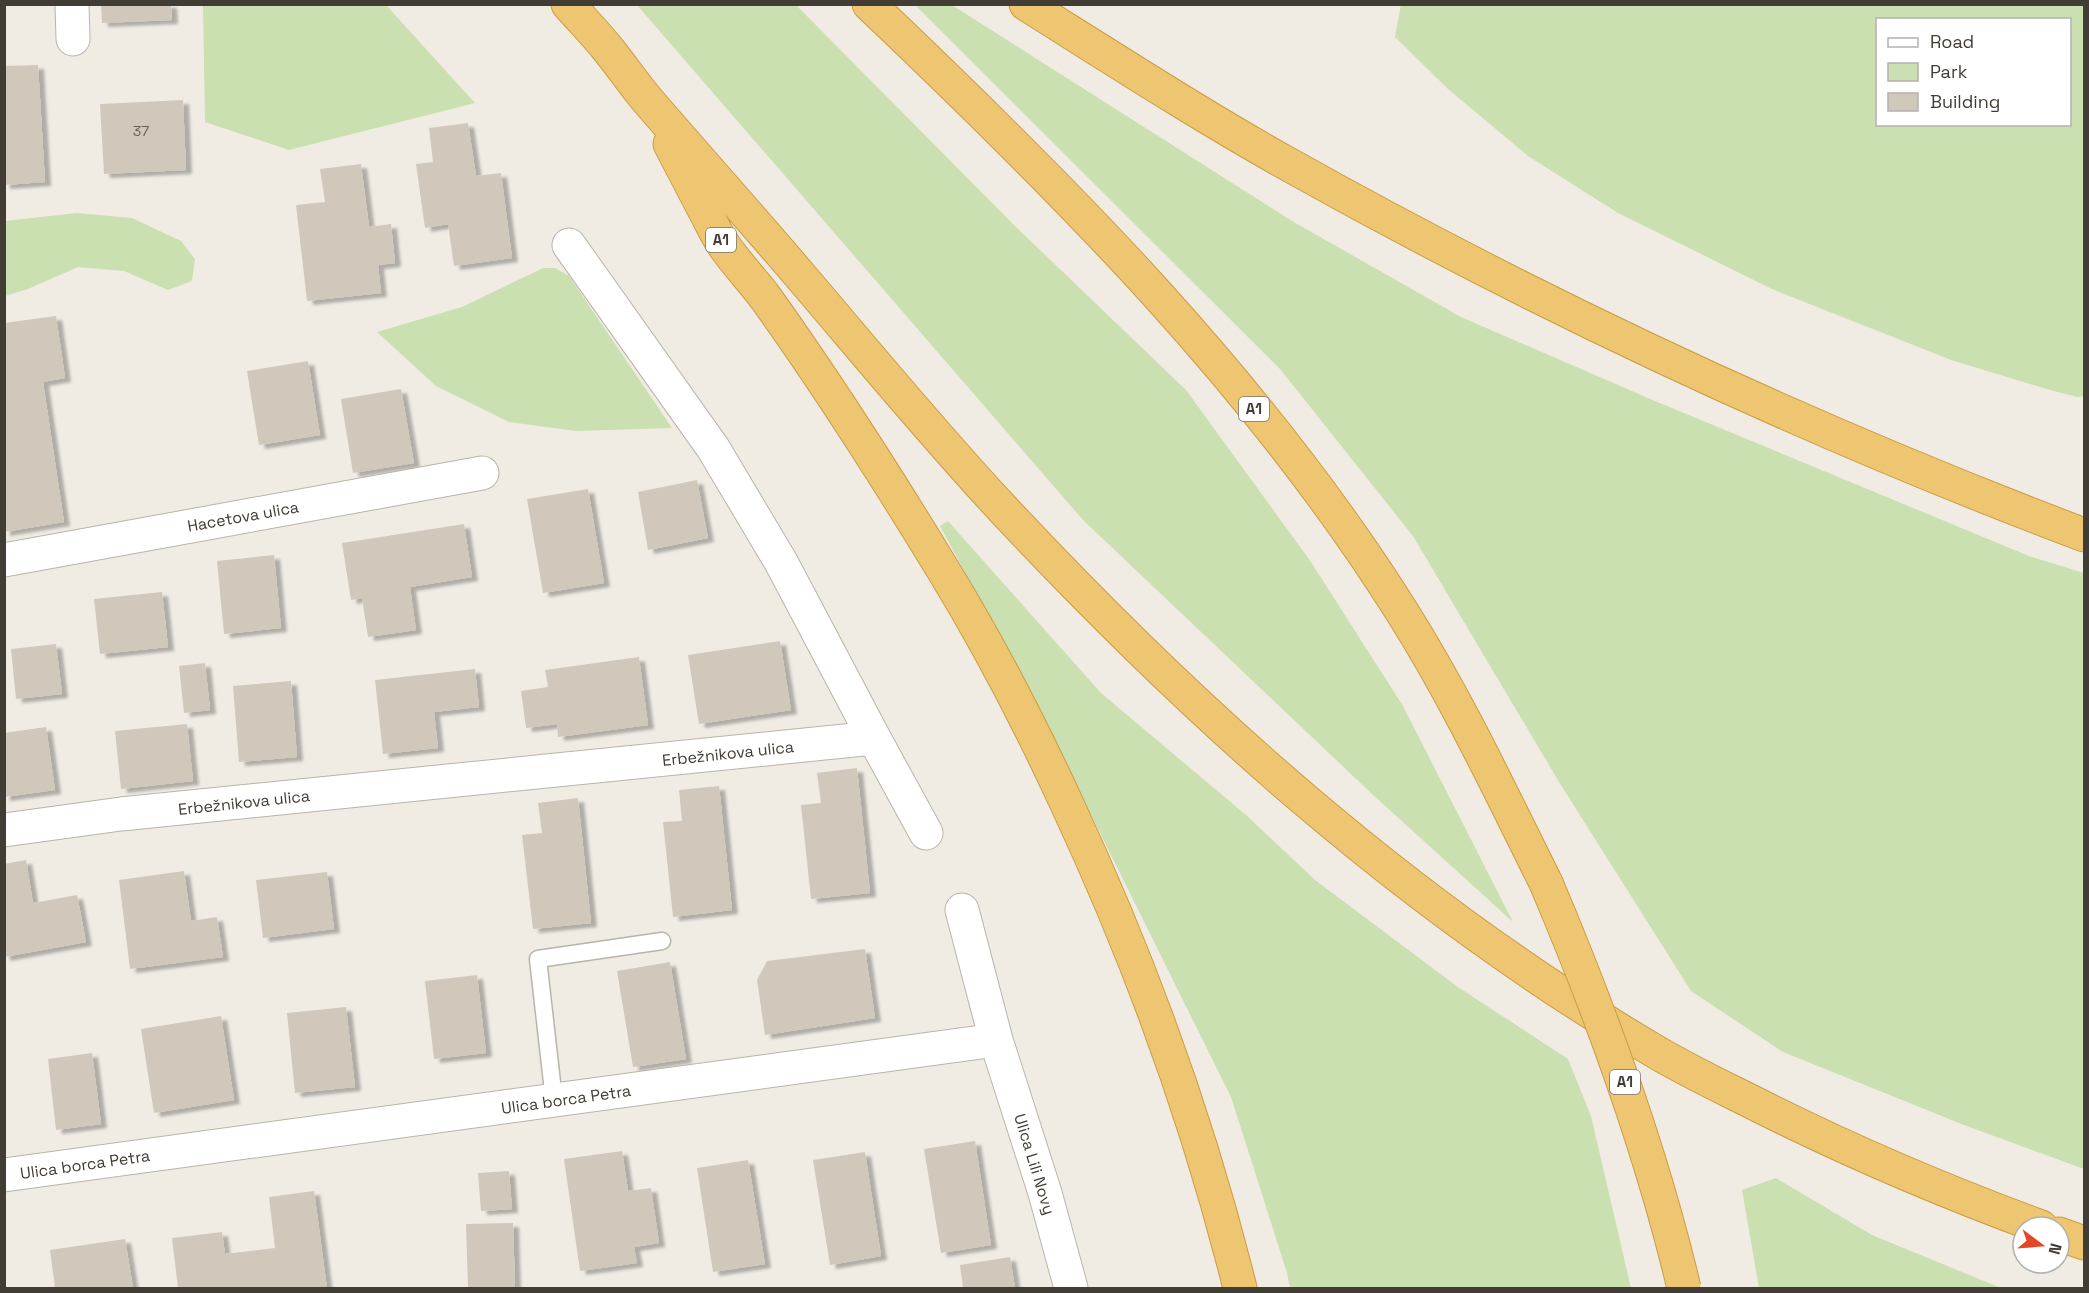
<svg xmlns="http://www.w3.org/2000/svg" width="2089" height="1293" font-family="'Space Grotesk',sans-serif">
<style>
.green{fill:#cae0b0;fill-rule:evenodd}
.building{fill:#d0c8bb;filter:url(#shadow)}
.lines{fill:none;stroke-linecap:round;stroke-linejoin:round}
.lane-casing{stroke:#bab4a8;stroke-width:19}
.street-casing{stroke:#bab4a8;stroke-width:35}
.highway-casing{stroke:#cc9b42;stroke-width:35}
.lane{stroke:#fff;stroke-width:16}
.street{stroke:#fff;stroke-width:33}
.highway{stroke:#eec671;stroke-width:33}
.highway-bridge-casing{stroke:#cc9b42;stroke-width:35;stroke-linecap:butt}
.highway-bridge{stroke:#eec671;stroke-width:33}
.labels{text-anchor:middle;stroke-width:6;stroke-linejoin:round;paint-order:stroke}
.number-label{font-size:14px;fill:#655f56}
.shield{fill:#fff;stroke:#7a7671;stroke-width:1.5}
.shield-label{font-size:15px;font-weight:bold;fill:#413c34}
.street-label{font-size:16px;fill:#413c34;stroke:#fff}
</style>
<defs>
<filter id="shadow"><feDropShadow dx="6" dy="4" stdDeviation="1.5" flood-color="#0004"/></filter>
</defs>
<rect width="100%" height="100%" fill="#f0ece4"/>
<path class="green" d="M1401 4 2084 5V396L2077 397 2050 390 1951 360 1772 289 1618 213 1528 156 1448 89 1395 37ZM1878 20H2070V124H1878Z
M203 5H386L475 103 289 150 205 122Z
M637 5H796L1015 226 1186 390 1311 562 1403 706 1513 922 1372 794 1083 520Z
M917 5H952L1292 221 1461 317 1655 401 2029 556 2084 573V1169L1964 1125 1783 1052 1691 991 1559 782 1413 536 1280 369 917 7Z
M77 213 132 218 181 241 195 259 192 281 168 290 124 271 78 267 28 289 5 296V221Z
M543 268H555L569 276 672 428 576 431 509 422 436 386 377 332 462 307Z
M948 521 1101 693 1246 815 1315 880 1458 987 1568 1059 1591 1116 1631 1288H1290L1287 1273 1231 1097 1038 708 940 526Z
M1776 1178 1872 1235 2001 1288H1759L1742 1190Z"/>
<path class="building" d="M101 4H171L172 20 102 23Z
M38 65 45 182 4 185V66Z
M183 100 186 170 104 174 100 104Z
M468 123 476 176 501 173 512 258 454 266 448 224 425 228 416 164 433 162 429 128Z
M361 164 369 227 391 224 395 263 378 265 381 293 307 301 296 205 325 202 320 169Z
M56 316 65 378 43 382 64 522 4 532V323Z
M308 361 320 435 259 445 247 371Z
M401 389 414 463 353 473 341 399Z
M697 480 708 538 648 550 638 492Z
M588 489 604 583 543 593 527 499Z
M464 524 472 577 410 587 416 630 368 637 362 598 351 600 342 543Z
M274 555 281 628 224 634 217 561Z
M162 592 168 647 100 654 94 599Z
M780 641 791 710 699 724 688 655Z
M56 644 62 694 16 699 11 649Z
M639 657 648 725 558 737 557 724 526 728 521 691 548 687 545 670Z
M205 663 210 710 184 713 179 666Z
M475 669 479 707 434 712 438 748 383 754 375 680Z
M291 681 297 757 239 762 233 686Z
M187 724 193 781 121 789 115 731Z
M46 727 55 790 4 797V733Z
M857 768 870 893 811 899 801 805 821 803 817 773Z
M719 786 732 910 673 917 663 822 682 821 679 790Z
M578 798 591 923 533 929 522 835 542 833 538 803Z
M26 860 33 903 77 895 86 942 4 957V864Z
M184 871 191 921 217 917 223 957 130 969 119 880Z
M327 872 334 929 263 938 256 880Z
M865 949 875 1018 765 1035 757 980 767 961Z
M670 962 686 1059 633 1067 617 971Z
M477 975 486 1053 434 1059 425 981Z
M346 1007 355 1087 295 1093 287 1013Z
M221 1016 234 1100 154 1113 141 1029Z
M92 1053 101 1124 56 1130 48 1059Z
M975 1141 991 1245 941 1253 924 1149Z
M622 1151 628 1191 651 1188 659 1243 634 1247 637 1263 580 1271 564 1159Z
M865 1152 881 1256 830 1265 813 1160Z
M748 1160 765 1264 713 1272 697 1168Z
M509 1171 512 1209 481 1211 478 1173Z
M314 1191 327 1288H178L172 1238 222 1232 225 1254 275 1248 269 1197Z
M513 1223 515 1288H468L466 1224Z
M125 1239 133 1288H55L50 1250Z
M1010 1257 1015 1288H963L960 1265Z"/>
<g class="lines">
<g class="lane-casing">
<path id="lane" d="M554 1100 538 959 662 941"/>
</g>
<g class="street-casing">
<path id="street" d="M72 4 73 39
M4 560 482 473
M874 738 926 833
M4 830 121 814 874 738 781 562 713 448 569 245
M996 1040 1045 1193 1071 1288
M4 1175 996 1040 962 910"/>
</g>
<g class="highway-casing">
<path id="highway" d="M568 4C581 19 595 33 607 48 622 66 634 85 649 102 700 161 752 219 803 279 868 355 932 433 1001 507 1194 714 1406 904 1651 1049 1684 1069 1720 1086 1754 1103 1847 1150 1943 1191 2041 1227
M869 4C1065 190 1260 385 1404 615 1458 701 1501 793 1546 883
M1026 4C1112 58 1197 113 1286 163 1543 307 1809 431 2084 535
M670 144C682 167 694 190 706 213 712 224 717 236 725 247 737 264 752 280 765 297 828 385 886 476 942 568 988 643 1029 722 1066 802 1140 960 1198 1119 1240 1288
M2059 1234 2084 1243"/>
</g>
<use href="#lane" class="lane"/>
<use href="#street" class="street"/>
<use href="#highway" class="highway"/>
<g class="highway-bridge-casing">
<path id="highway-bridge" d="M1546 883C1602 1015 1651 1149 1684 1288"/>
</g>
<use href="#highway-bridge" class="highway-bridge"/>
</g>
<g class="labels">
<g class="number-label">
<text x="141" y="136">37</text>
</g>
<g class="shield">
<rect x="706" y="228" width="30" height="24" rx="4.5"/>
<rect x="1239" y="397" width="30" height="24" rx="4.5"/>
<rect x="1610" y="1070" width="30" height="24" rx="4.5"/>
</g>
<g class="shield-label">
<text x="721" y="245">A1</text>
<text x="1254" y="414">A1</text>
<text x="1625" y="1087">A1</text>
</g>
<g class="street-label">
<text transform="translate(243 516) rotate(-10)" y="6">Hacetova ulica</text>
<text transform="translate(728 753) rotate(-6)" y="6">Erbežnikova ulica</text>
<text transform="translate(244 802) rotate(-6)" y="6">Erbežnikova ulica</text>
<text transform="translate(566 1099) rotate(-8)" y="6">Ulica borca Petra</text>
<text transform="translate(85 1164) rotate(-8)" y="6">Ulica borca Petra</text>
<text transform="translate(1035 1164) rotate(73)" y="6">Ulica Lili Novy</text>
</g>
</g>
<rect width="2089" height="1293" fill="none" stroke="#413c34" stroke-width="12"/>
<rect x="1876" y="18" width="195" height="108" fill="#ffffff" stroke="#b3b1ae" stroke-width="1.5"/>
<rect x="1888" y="38" width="30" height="9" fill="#ffffff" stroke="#b3b1ae" stroke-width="1.5"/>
<text x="1930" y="48" font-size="18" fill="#413c34">Road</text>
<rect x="1888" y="63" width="30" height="18" fill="#cae0b0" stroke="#b3b1ae" stroke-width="1.5"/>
<text x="1930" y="78" font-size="18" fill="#413c34">Park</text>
<rect x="1888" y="93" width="30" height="18" fill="#d0c8bb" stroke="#b3b1ae" stroke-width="1.5"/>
<text x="1930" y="108" font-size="18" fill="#413c34">Building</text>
<g transform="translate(2041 1245) rotate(106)"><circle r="28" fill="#ffffff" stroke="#b3b1ae" stroke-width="1.5"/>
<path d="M0-4.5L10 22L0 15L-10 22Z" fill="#e34628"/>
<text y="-9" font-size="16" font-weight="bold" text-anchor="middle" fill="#413c34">N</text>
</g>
</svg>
